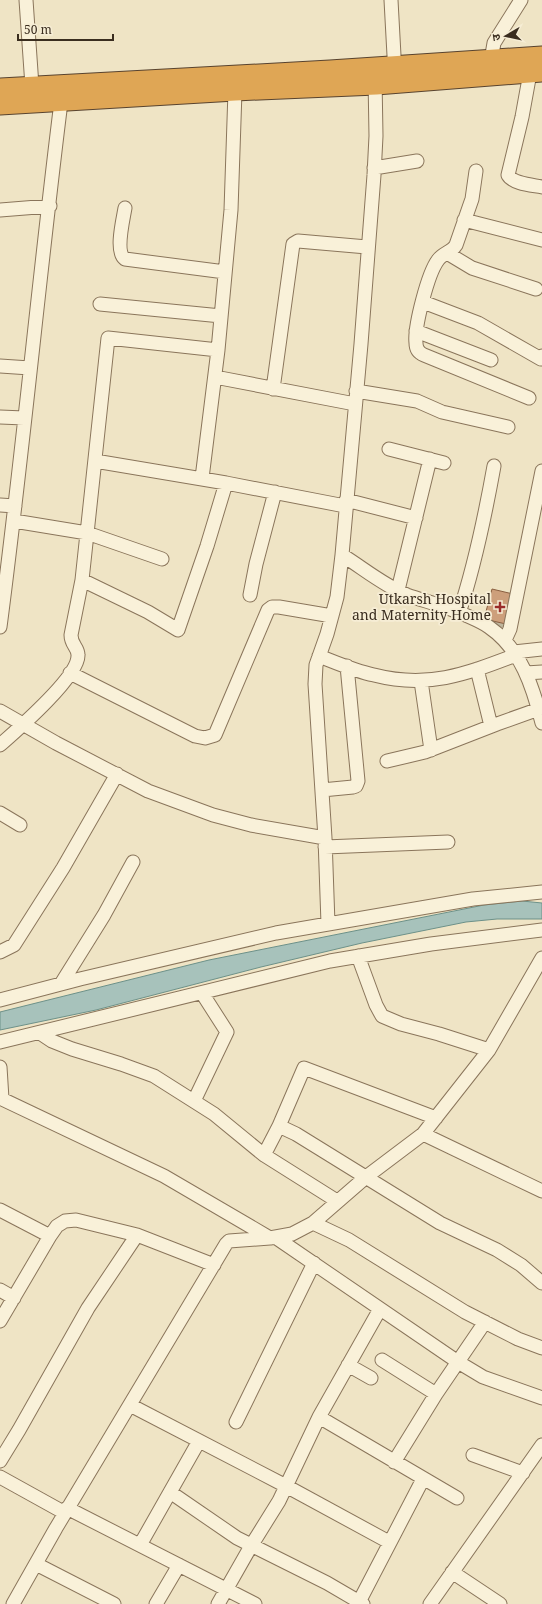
<svg xmlns="http://www.w3.org/2000/svg" width="542" height="1604" font-family="'Noto Serif','Noto Sans Devanagari',serif">
<style>
.water{fill:#a7c2bb;stroke:#6d9189}
.shadow{fill:#0003}
.building{fill:#cd9f7b;stroke:#8a5f40}
.lines{fill:none;stroke-linecap:round;stroke-linejoin:round}
.minor-casing{stroke:#8a755b;stroke-width:15}
.highway-casing{stroke:#58432f;stroke-width:21}
.minor{stroke:#f9f1d9;stroke-width:13}
.highway{stroke:#dfa655;stroke-width:19}
.poi-dot{fill:#9a2c2a;stroke:#f6edd5;stroke-width:1.5}
.labels{text-anchor:middle;stroke-width:3.5;stroke-linejoin:round;paint-order:stroke}
.poi-label{font-size:14px;fill:#3a2d1f;stroke:#f6edd5;text-anchor:end}
</style>
<rect width="100%" height="100%" fill="#efe4c5"/>
<path class="water" d="M522 901 542 903V919H497L466 922 362 943 261 967 96 1010 0 1030V1012L209 960 484 905Z"/>
<path class="shadow" d="M512 595 511 629 491 625 486 619Z"/>
<path class="building" d="M492 589 513 594 506 624 484 619Z"/>
<g class="lines">
<g class="minor-casing">
<path id="minor" d="M26 0 32 86
M391 0 395 74
M490 66 494 43 521 0
M530 73 522 117 508 175C513 184 532 185 542 187
M375 78 376 136 374 175 361 344 342 555C363 568 383 585 407 595 418 599 430 602 442 606 453 610 479 620 489 627 521 649 533 687 542 723
M374 168 417 161
M476 171 472 199 456 245C452 252 443 253 438 260 428 273 414 327 416 343 416 349 419 353 424 355L529 398
M125 208C123 220 115 252 125 259L225 272
M0 210 50 206
M464 220 542 240
M447 253 472 268 536 289
M423 302 478 323 541 359 542 356
M100 304 221 316
M416 331 491 360
M0 366 30 368
M215 377 355 404
M273 389 293 244 298 241 367 247
M356 391 417 401 442 412 508 427
M0 417 24 418
M389 449 444 463
M95 461 226 483 345 506
M202 478 218 350 231 210 235 91 234 84
M346 500 416 518
M0 505 15 506
M14 521 87 533 162 559
M82 580 148 612 178 630 207 546 226 483
M398 590 430 459
M250 595 256 564 275 492
M459 613C475 565 485 516 494 466
M0 627C23 452 39 277 61 102
M505 640 510 629 542 471
M514 652 542 649
M319 656C337 663 355 671 374 675 428 689 466 674 516 655
M477 669 491 726
M70 673 195 736 205 738 215 735 268 610 272 607H279L332 616
M526 673 542 672
M421 681 431 750
M0 711 56 743 148 791 213 815 251 825 325 838
M0 745C17 730 79 676 78 655 78 647 71 645 71 635L82 580 108 338 218 350
M387 761 425 752 497 724 539 709
M322 790 353 787 356 786 358 781 347 666
M0 813 20 825
M325 847 448 842
M328 924 325 838 315 684 316 665 327 634 337 597 342 555
M0 952 14 945 63 868 117 774
M358 956 376 1005 382 1016 401 1024 439 1034 489 1050
M61 984 104 915 133 862
M0 1000 80 979 276 933 473 899 542 892
M40 1033 52 1041 72 1049 121 1064 154 1076 214 1114 264 1155 337 1201
M0 1042 330 961 431 944 542 930
M0 1067 2 1099 164 1176 270 1238
M194 1101 227 1032 202 993
M279 1126 304 1068 436 1118
M423 1134 542 1191
M264 1155 279 1126 296 1134 440 1223 497 1250 521 1265 542 1283
M0 1210 50 1236
M313 1223 349 1240 465 1312 518 1339 542 1348
M275 1237 458 1362 483 1377 542 1398
M0 1290 14 1298
M0 1321 50 1236 57 1226 65 1221 76 1220 137 1235 214 1265
M382 1360 436 1394
M348 1365 371 1378
M130 1405 286 1486 389 1542
M319 1417 457 1498
M236 1422 314 1263
M473 1455 523 1473
M0 1461 19 1430 88 1308 137 1235
M394 1462 436 1394 485 1322
M0 1477 65 1513
M170 1492 237 1538 327 1583 363 1604
M67 1508 255 1604
M140 1545 199 1441
M36 1564 114 1604
M452 1572 500 1604
M359 1602 423 1479
M13 1604 56 1528 226 1244 229 1241 270 1238 292 1234 313 1223 366 1177 423 1134 489 1050 542 958
M156 1604 179 1565
M218 1604 251 1546 279 1501 319 1417 380 1309
M430 1604 542 1445"/>
</g>
<g class="highway-casing">
<path id="highway" d="M0 88 330 70 542 56
M0 105 235 91 376 85 542 72"/>
</g>
<use href="#minor" class="minor"/>
<use href="#highway" class="highway"/>
</g>
<path class="poi-dot" d="M498 601h4v4h4v4h-4v4h-4v-4h-4v-4h4z"/>
<g class="labels">
<g class="poi-label">
<text x="491" y="604">Utkarsh Hospital<tspan x="491" dy="16">and Maternity Home</tspan></text>
</g>
</g>
<g transform="translate(506 36) rotate(261)" stroke="#f6edd5" stroke-width="3" paint-order="stroke">
<path d="M0-3L7 15L0 10L-7 15Z" fill="#3a2d1f"/>
<text y="-6" font-size="11" font-weight="bold" text-anchor="middle" fill="#3a2d1f">उ</text>
</g>
<path d="M18 34v6h95v-6" fill="none" stroke="#3a2d1f" stroke-width="2"/>
<text x="24" y="34" font-size="12" fill="#3a2d1f" stroke="#f6edd5" stroke-width="3" paint-order="stroke">50 m</text>
</svg>
